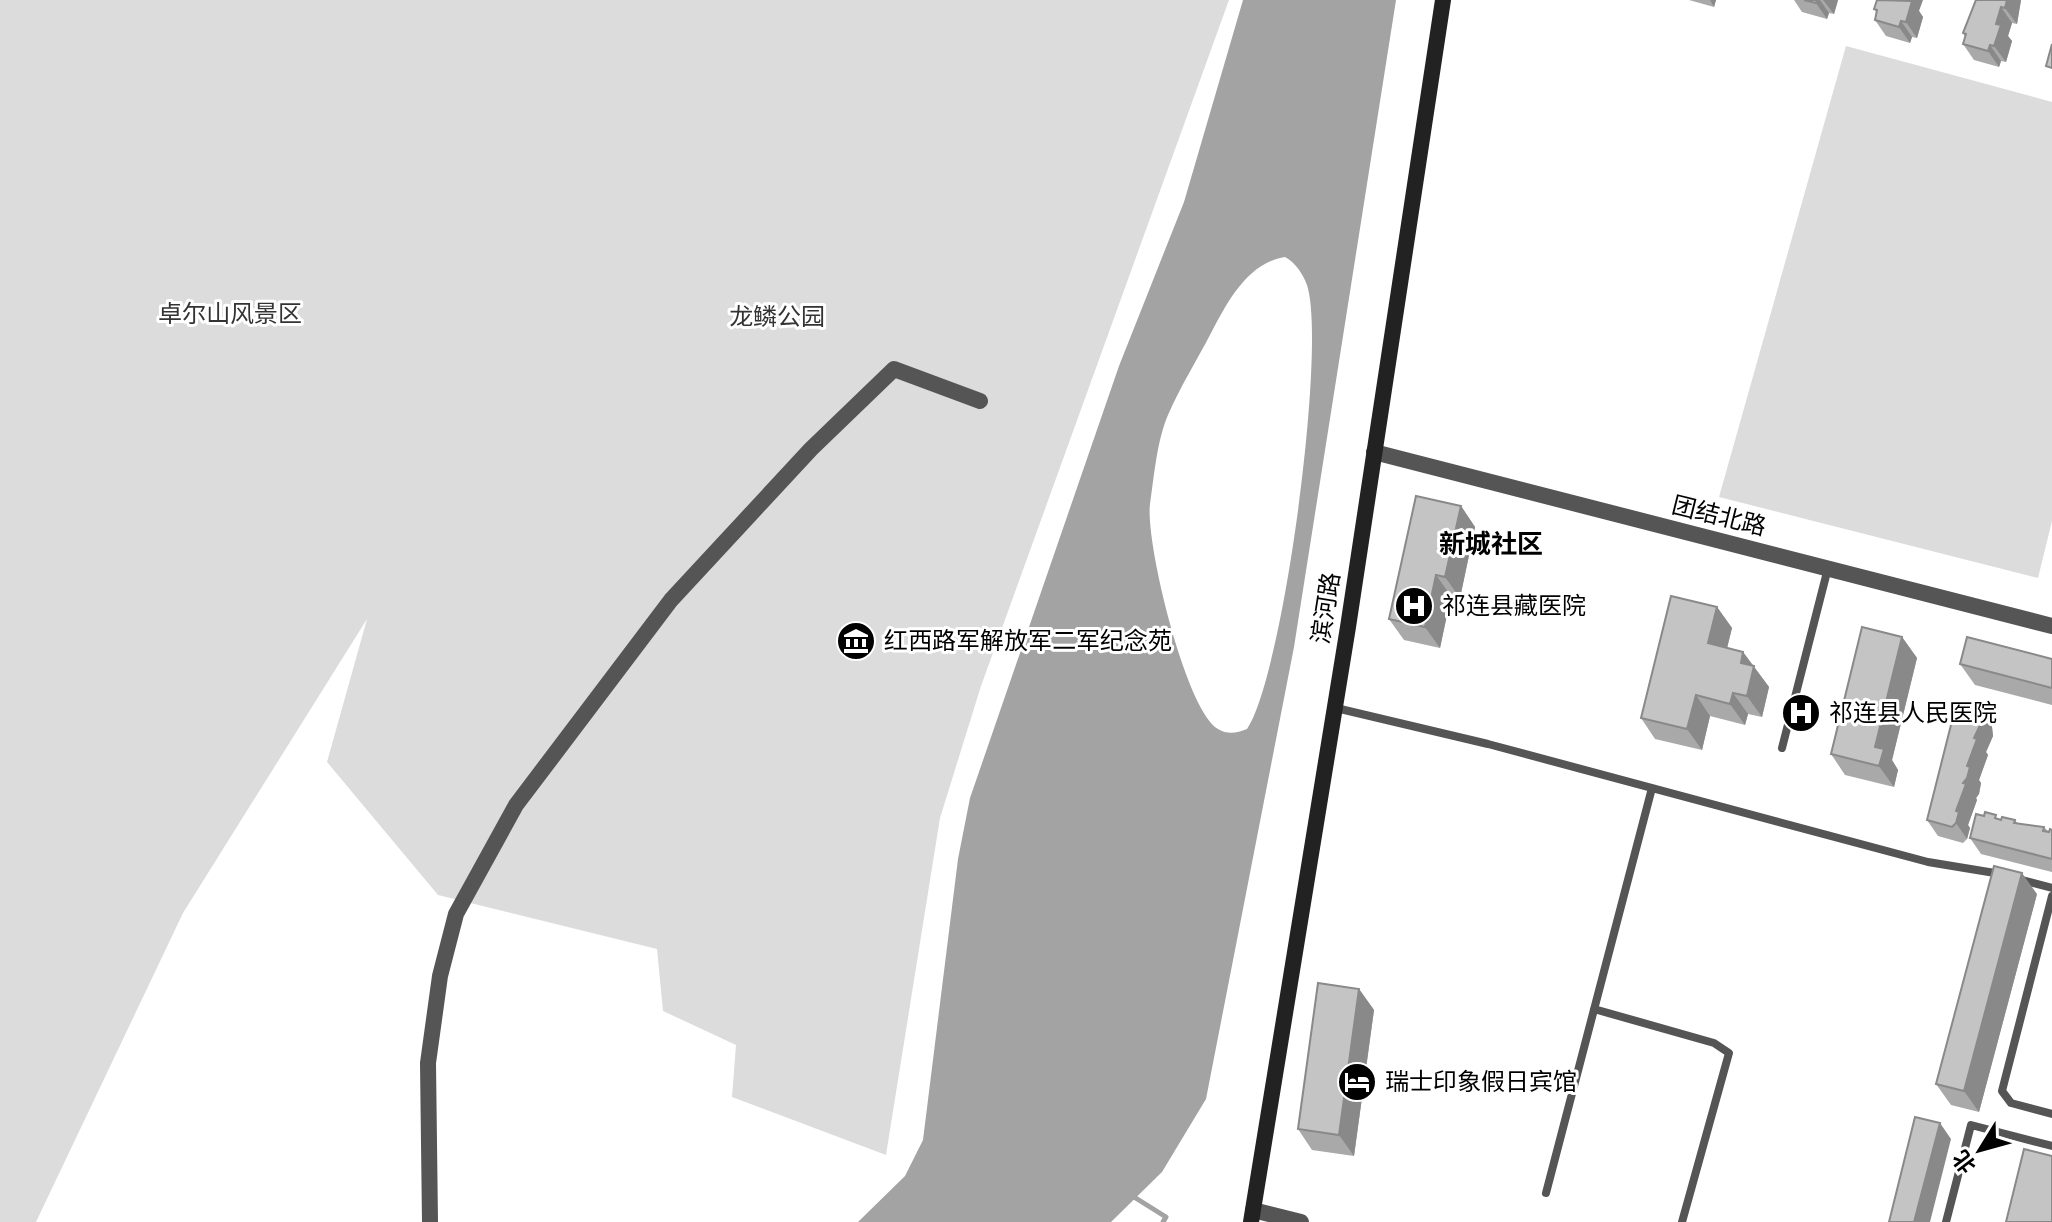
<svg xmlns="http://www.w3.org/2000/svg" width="2052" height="1222" font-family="Poppins,'Noto Sans SC',sans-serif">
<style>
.green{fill:#dcdcdc}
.water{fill:#a3a3a3;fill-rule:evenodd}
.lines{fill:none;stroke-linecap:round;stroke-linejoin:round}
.stream{stroke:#a3a3a3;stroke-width:5}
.lane{stroke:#555;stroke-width:8}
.street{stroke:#555;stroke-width:16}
.secondary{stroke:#222;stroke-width:16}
.wall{fill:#a9a9a9}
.shaded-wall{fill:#898989}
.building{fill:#c4c4c4;stroke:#898989;stroke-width:2}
.labels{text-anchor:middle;stroke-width:6;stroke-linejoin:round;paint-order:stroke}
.park-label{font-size:24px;fill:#333;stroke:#fff}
.street-label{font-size:24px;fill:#000;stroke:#fff}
.poi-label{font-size:24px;fill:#000;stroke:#fff;text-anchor:start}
.neighbourhood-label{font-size:26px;font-weight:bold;fill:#000;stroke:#fff}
</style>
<rect width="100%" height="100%" fill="#fff"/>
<path class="green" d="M0 0H1229L981 686 940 818 886 1155 732 1097 736 1045 663 1011 657 949 438 895 327 762 367 619 183 913 36 1222H0Z
M1846 46 2052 102V521L2038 578 1719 497Z"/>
<path class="water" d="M1243 0H1396L1294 647 1206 1099 1162 1172 1111 1222H858L905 1176 923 1140 958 859 970 798 1119 366 1184 202ZM1285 257C1295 262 1303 274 1307 285 1327 347 1283 676 1247 729 1237 733 1228 735 1218 729 1186 711 1145 542 1150 504 1154 477 1157 440 1168 415 1180 387 1197 360 1211 333 1227 303 1247 263 1285 257Z"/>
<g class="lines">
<path class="stream" d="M1134 1197 1166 1217 1163 1222"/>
<path class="lane" d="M1336 708 1488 744 1928 862 2001 874
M1782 748 1828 568
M2018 879 2052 888
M2052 896 2002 1091 2011 1103 2052 1114
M1594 1009 1714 1043 1729 1053 1682 1222
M1546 1193 1652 788
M1946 1222 1971 1125 2052 1146"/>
<path class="street" d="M1374 452 2052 626
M1253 1210 1301 1222
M430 1222 428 1063 440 976 456 914 516 805 671 600 811 449 894 369 980 401"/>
<path class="secondary" d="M1251 1222 1348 627 1443 0"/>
</g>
<path class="wall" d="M1689 0H1716L1714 7Z
M1794 0H1838L1834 14 1829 13 1827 19 1802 12Z
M1975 0H2021L2017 24 2012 23 2008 36 2012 41 2006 62 2001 61 1999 67 1974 60 1963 44 1965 37 1963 33Z
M1874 9 1919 11 1923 17 1917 38 1912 37 1910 43 1886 36 1875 20 1877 13Z
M1461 506 1475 527 1460 598 1451 596 1440 648 1404 640 1389 619Z
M1717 607 1732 628 1727 648 1743 652 1769 687 1762 717 1748 714 1745 725 1710 716 1702 750 1655 739 1641 718Z
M1902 637 1917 658 1892 760 1898 770 1894 787 1845 775 1831 754Z
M2052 659V705L1975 685 1960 664Z
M1981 711 1992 727 1993 736 1986 752 1988 755 1979 780 1981 783 1979 794 1976 798 1977 800 1968 825 1970 828 1967 839 1963 843 1938 836 1927 820Z
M1999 819 2015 820 2018 824 2044 827 2049 832 2052 830V872L1981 854 1970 838Z
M2037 894 1979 1112 1951 1105 1936 1084Z
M1359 989 1374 1010 1354 1156 1312 1150 1298 1129Z"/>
<path class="shaded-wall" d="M1710 0H1716L1714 7Z
M1817 0H1820L1829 13 1827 19 1816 3Z
M1823 0H1838L1834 14Z
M1908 0H1923L1919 11 1923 17 1917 38 1906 22Z
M2007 0H2021L2017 24 2005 8Z
M2001 7 2012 23 2008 36 2012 41 2006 62 1994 46 1996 24Z
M1901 21 1912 37 1910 43 1899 27Z
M1990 45 2001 61 1999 67 1988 51Z
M1461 506 1475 527 1460 598 1445 577Z
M1436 575 1451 596 1440 648 1425 627Z
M1717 607 1732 628 1723 664 1708 643Z
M1902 637 1917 658 1892 760 1898 770 1894 787 1879 766 1875 747Z
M1743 652 1769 687 1762 717 1747 696 1741 663Z
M1733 693 1748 714 1745 725 1730 704Z
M1696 695 1710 716 1702 750 1687 729Z
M1981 711 1992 727 1993 736 1986 752 1988 755 1979 780 1981 783 1979 794 1976 798 1977 800 1968 825 1970 828 1967 839 1956 823V811Z
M2022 873 2037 894 1979 1112 1964 1091Z
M1359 989 1374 1010 1354 1156 1339 1135Z
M1940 1123 1951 1139 1930 1222H1914Z"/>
<path class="building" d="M1804 0H1817L1816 3Z
M1877 0 1912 1 1906 22 1901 21 1899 27 1875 20 1877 10 1874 9Z
M1976 0H2007L2005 8 2001 7 1996 24 2001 25 1994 46 1990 45 1988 51 1963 44 1966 34 1963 33Z
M2052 44V68L2046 66Z
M1416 496 1461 506 1445 577 1436 575 1425 627 1389 619Z
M1671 596 1717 607 1708 643 1743 652 1741 663 1754 666 1747 696 1733 693 1730 704 1696 695 1687 729 1641 718Z
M1862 627 1902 637 1875 747 1884 749 1879 766 1831 754Z
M1967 637 2052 659V688L1960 664Z
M1956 705 1981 711 1982 721 1974 738 1977 739 1967 766 1970 767 1967 778 1963 783 1966 784 1956 811 1959 812 1956 823 1952 827 1927 820Z
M1985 812 1996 815 1995 818 2001 820 2002 817 2015 820 2014 823 2044 827 2043 831 2049 832 2050 829 2052 830V859L1970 838 1976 814 1984 816Z
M1994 866 2022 873 1964 1091 1936 1084Z
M1318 983 1359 989 1339 1135 1298 1129Z
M1915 1117 1940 1123 1914 1222H1889Z
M2024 1149 2052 1156V1222H2006Z"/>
<defs>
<g id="hospital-disc" transform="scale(2)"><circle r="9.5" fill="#000" stroke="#fff"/><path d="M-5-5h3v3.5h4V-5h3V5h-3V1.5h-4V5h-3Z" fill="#fff"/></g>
<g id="museum-disc" transform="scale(2)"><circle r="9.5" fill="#000" stroke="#fff"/><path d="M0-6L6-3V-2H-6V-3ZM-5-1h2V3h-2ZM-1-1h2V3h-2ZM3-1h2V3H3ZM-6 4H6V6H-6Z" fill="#fff"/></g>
<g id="hotel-disc" transform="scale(2)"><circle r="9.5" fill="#000" stroke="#fff"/><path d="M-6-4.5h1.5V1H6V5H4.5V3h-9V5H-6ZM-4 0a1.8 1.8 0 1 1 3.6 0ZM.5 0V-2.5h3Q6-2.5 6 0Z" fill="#fff"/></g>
</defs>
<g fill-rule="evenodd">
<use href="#hospital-disc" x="1414" y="606"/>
<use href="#museum-disc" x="856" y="641"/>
<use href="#hospital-disc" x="1801" y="713"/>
<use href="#hotel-disc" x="1357" y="1082"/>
</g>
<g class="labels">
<g class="park-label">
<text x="230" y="322">卓尔山风景区</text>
<text x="777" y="325">龙鳞公园</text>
</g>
<g class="street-label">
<text transform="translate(1719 516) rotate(14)" y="8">团结北路</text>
<text transform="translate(1326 608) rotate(-81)" y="8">滨河路</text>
</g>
<g class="poi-label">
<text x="1442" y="614">祁连县藏医院</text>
<text x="884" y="649">红西路军解放军二军纪念苑</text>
<text x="1829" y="721">祁连县人民医院</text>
<text x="1385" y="1090">瑞士印象假日宾馆</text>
</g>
<g class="neighbourhood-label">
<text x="1491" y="553">新城社区</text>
</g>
</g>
<g transform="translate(1980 1150) rotate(233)" stroke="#ffffff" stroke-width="6" paint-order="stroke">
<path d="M0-6L14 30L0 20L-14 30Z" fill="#000000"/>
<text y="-12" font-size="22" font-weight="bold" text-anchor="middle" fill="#000000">北</text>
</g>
</svg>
